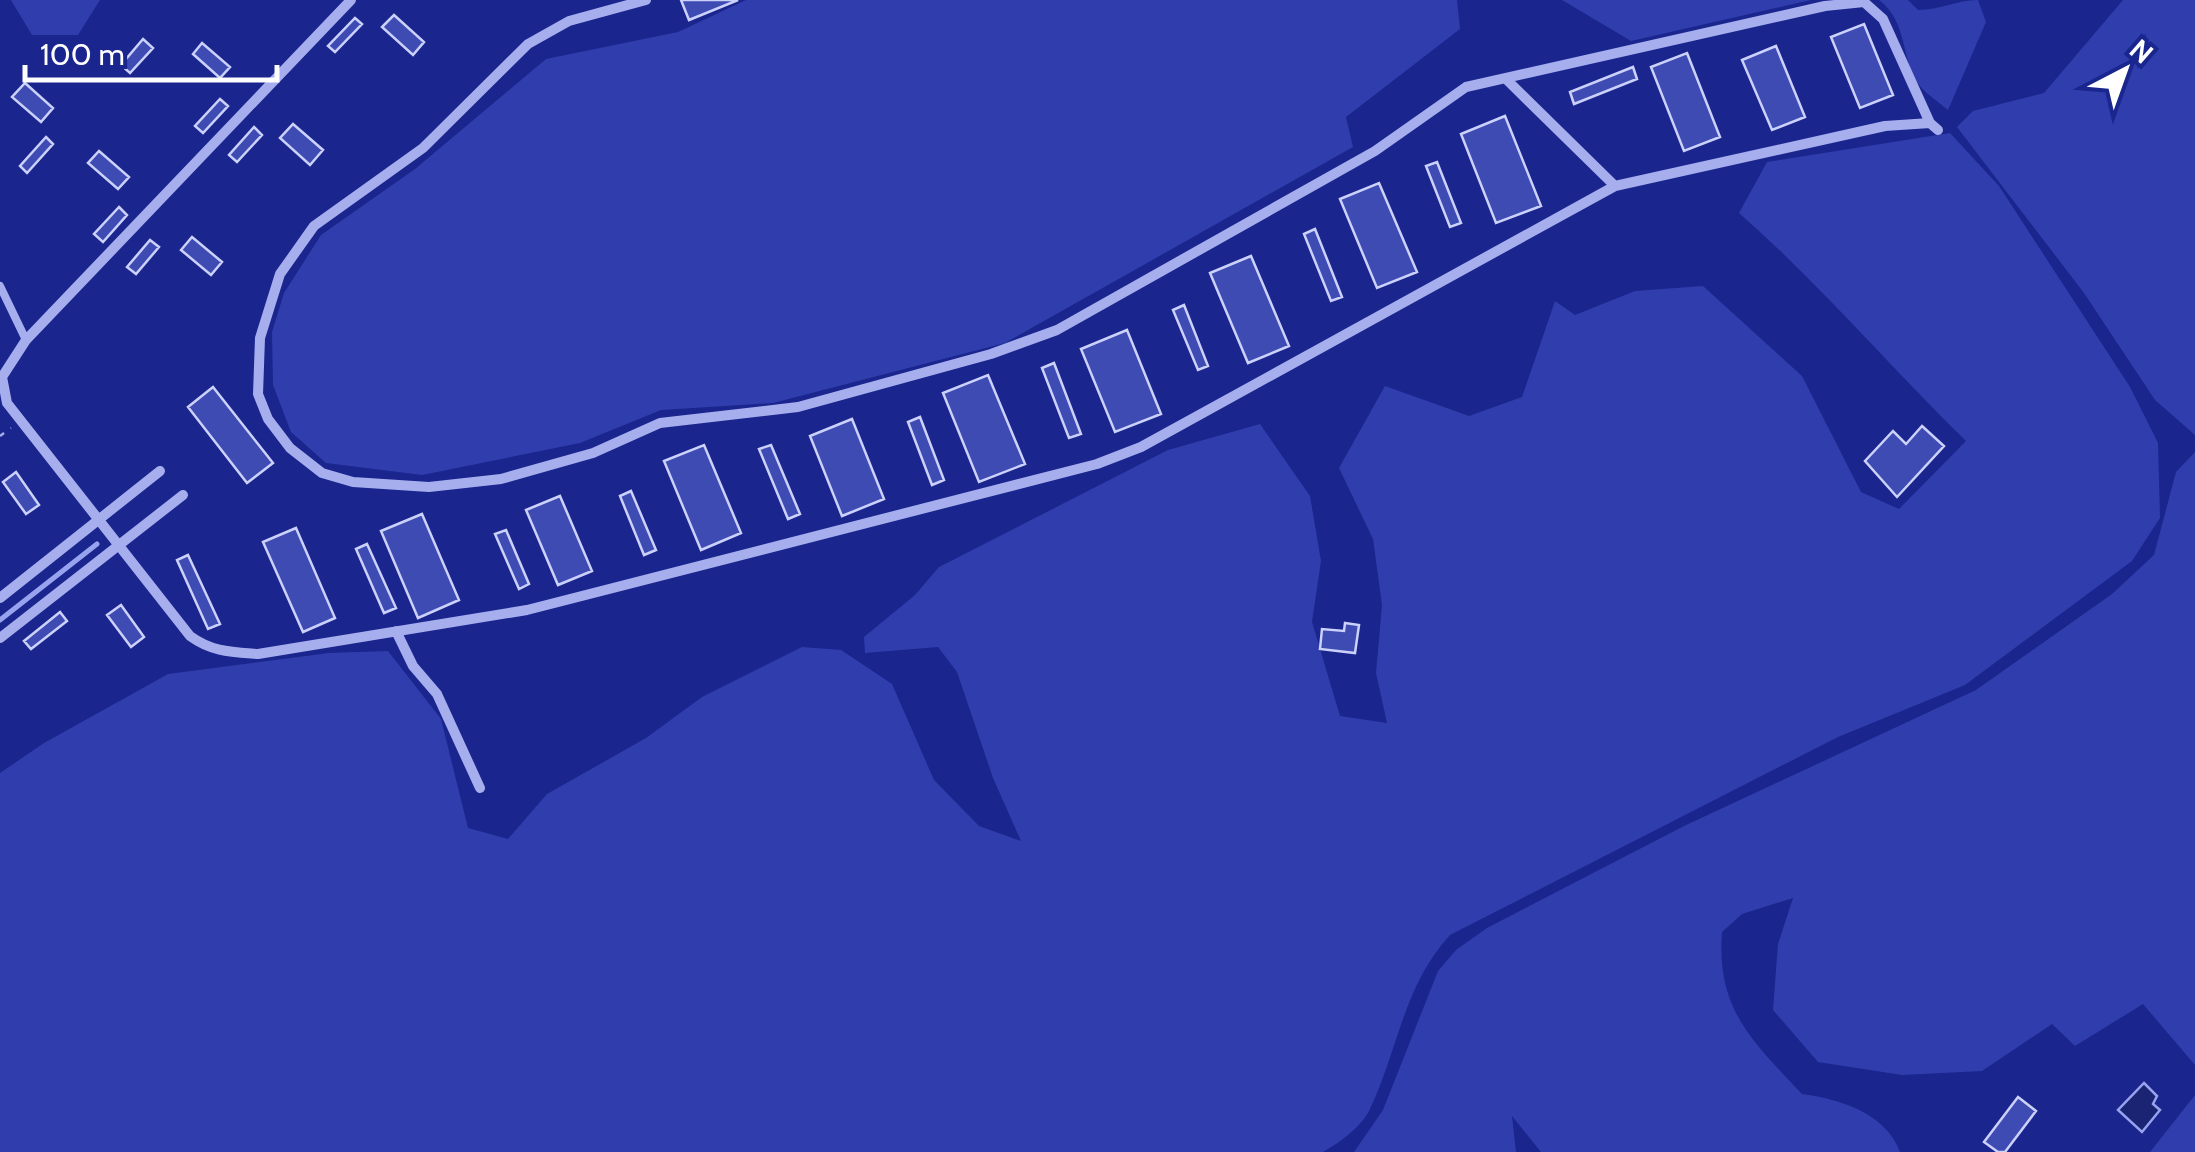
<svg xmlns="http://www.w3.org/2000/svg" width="2195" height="1152" font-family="Cabin,sans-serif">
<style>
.green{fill:#303ead}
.water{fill:#1b2373;stroke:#98a3f0;stroke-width:2.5}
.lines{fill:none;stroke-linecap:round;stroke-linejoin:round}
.stream{stroke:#98a3f0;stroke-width:5}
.building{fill:#3e4bb3;stroke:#cbd1fa;stroke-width:2.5}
.path{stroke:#a6aeee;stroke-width:2.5;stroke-dasharray:5 8;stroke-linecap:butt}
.lane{stroke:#a6aeee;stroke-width:8}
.street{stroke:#a6aeee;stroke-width:10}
</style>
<rect width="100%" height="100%" fill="#1a258d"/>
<path class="green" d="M11 0H100L78 35H32Z
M746 0H1457L1460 29 1346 117 1353 147 1005 343 773 403 661 410 580 443 422 475 326 463 291 432 273 385 272 332 284 293 321 235 415 169 546 59 678 32Z
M1562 0H1811L1631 41Z
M1879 0H1908L1918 10C1940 10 1957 0 1978 0L1986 22 1948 110C1939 102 1923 92 1917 82 1901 56 1907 21 1879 0Z
M2123 0H2195V435L2155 400 2084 293 1957 127 1973 111 2044 93Z
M1950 133 1999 186 2130 387 2158 443 2160 518 2132 561 1965 685 1838 737 1450 935C1403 986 1398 1051 1369 1111 1360 1128 1339 1143 1323 1152H0V773L44 743 168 674 329 653 388 651 441 719 468 828 508 839 547 794 646 738 702 697 802 647 841 650 892 684 934 780 979 826 1021 841 993 778 957 672 938 647 865 653 864 637 915 595 939 567 1168 450 1260 424 1310 496 1321 561 1312 622 1340 716 1387 723 1376 673 1382 605 1373 539 1339 468 1385 386 1469 416 1522 397 1555 301 1575 315 1635 291 1703 286 1802 376 1861 492 1899 509 1966 441C1889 366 1820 284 1739 213L1767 162Z
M2195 452V1065L2143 1004 2075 1046 2052 1024 1982 1071 1902 1075 1818 1062 1773 1010 1778 944 1793 898 1742 914 1722 932C1716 1009 1752 1041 1802 1094 1839 1099 1886 1113 1900 1152H1541L1512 1116 1516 1152H1354L1383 1110 1438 971 1456 950 1487 928 1684 826 1976 690 2112 594 2154 555 2176 472Z
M2195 1095V1152H2150Z"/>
<path class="water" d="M2144 1083 2157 1096 2153 1104 2160 1110 2142 1132 2118 1110Z"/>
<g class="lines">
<path class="stream" d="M0 620 97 544"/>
</g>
<path class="building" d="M681 0H738L689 20Z
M394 15 424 42 413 55 382 27Z
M355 18 362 24 335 52 328 46Z
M1864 24 1893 95 1860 108 1831 37Z
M143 39 153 48 130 73 121 65Z
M202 43 230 67 220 78 193 54Z
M1776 46 1805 117 1772 130 1742 60Z
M1687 53 1720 137 1684 151 1651 67Z
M1633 67 1637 79 1574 104 1570 92Z
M25 83 53 108 41 122 12 97Z
M220 99 228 106 203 133 195 126Z
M1505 116 1541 206 1496 223 1461 134Z
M293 124 323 150 310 165 280 138Z
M254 127 262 135 237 162 229 155Z
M46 137 53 144 27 173 20 166Z
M99 151 129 177 118 189 88 163Z
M1437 162 1461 223 1450 227 1426 166Z
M1379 183 1417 272 1377 288 1340 199Z
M119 207 127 215 103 242 94 234Z
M1315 229 1342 297 1331 301 1304 234Z
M192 237 222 262 211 275 181 250Z
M150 240 159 247 136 274 127 267Z
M1251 256 1289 346 1248 363 1210 273Z
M1184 305 1208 366 1198 370 1173 310Z
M1127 330 1161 414 1115 432 1081 349Z
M1054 363 1081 434 1069 438 1042 368Z
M988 375 1025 464 979 482 943 393Z
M213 387 273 463 247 483 188 407Z
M920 417 944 480 932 485 908 422Z
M852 419 884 499 842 516 810 436Z
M1922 426 1944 446 1897 497 1865 461 1893 431 1906 444Z
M704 445 741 533 701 550 664 461Z
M771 445 800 514 788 519 759 449Z
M16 472 39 505 26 514 3 482Z
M631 491 656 550 644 555 620 496Z
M560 496 592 571 558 585 526 510Z
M422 514 459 600 418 618 381 531Z
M296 528 335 618 303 632 263 542Z
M506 530 529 584 519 589 495 534Z
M367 544 396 608 384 613 356 549Z
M188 555 220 624 208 629 177 560Z
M121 605 144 637 131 647 107 615Z
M60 612 67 621 31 649 24 641Z
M1345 623 1359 625 1355 653 1320 649 1322 629 1344 631Z
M2018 1097 2036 1111 2005 1152H1998L1984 1142Z"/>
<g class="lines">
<path class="path" d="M0 436 11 428"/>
<path class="lane" d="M0 286 26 340"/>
<path class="street" d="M351 0 26 340 2 377 7 403 190 636C212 652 231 652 258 654L527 610 1097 464 1141 447 1615 186 1885 126 1930 123
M646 0 569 21 528 44 423 148 314 226 280 274 260 338 258 394 268 419 290 448 322 473 353 482 429 487 501 479 593 453 660 423 798 407 991 354 1057 330 1375 151 1466 87 1825 6 1864 2 1883 19 1930 123 1938 130
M1506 79 1615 186
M0 598 160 471
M396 631 413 666 437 694 480 788
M0 638 183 495"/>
</g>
<g transform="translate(2125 70) rotate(41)" stroke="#1a258d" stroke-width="8" paint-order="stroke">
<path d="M0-8L18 38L0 25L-18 38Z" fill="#ffffff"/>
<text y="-15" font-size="28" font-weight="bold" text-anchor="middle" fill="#ffffff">N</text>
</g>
<path d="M25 65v15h252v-15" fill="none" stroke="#ffffff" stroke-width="5"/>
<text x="40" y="65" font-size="30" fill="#ffffff" stroke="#1a258d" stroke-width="8" paint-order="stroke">100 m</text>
</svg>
